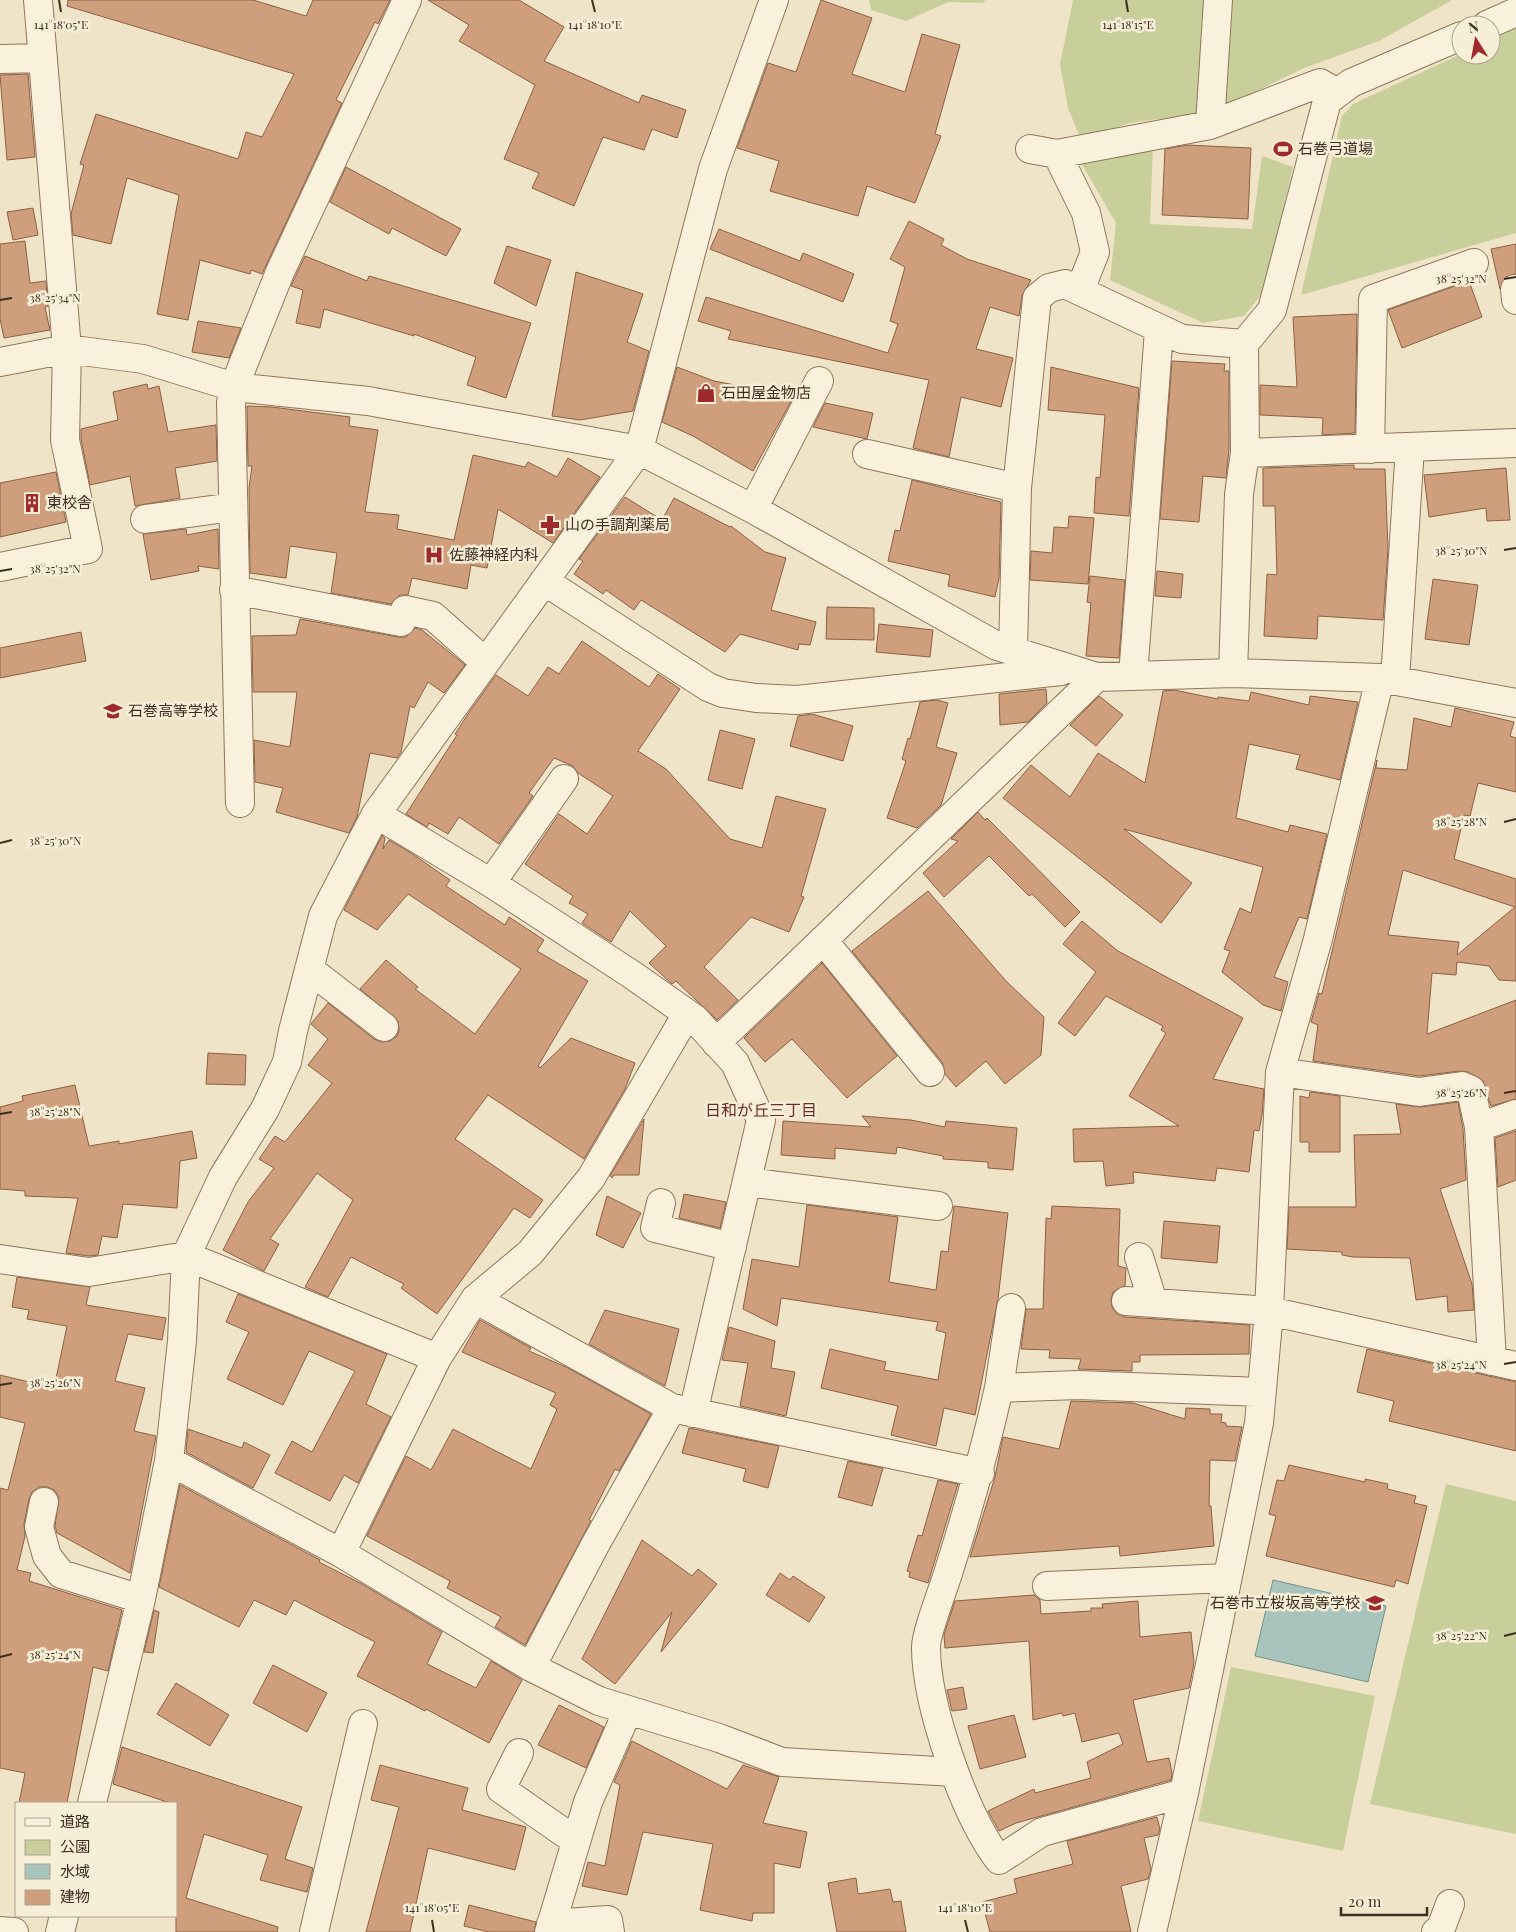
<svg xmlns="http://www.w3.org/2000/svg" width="1516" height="1932" font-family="'Playfair Display','Noto Sans JP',serif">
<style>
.green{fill:#c9cf9b}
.water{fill:#a9c4bc;stroke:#6f938a}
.building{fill:#cf9f7d;stroke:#8d5f41;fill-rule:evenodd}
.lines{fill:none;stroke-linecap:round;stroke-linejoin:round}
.minor-casing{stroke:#8d765c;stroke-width:30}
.minor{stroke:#faf1dc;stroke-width:28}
.ticks{fill:none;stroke:#3d2e20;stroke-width:2}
.labels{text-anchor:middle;stroke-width:5;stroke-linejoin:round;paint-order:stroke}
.poi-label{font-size:15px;fill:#3d2e20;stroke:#f7eed8;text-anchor:start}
.neighbourhood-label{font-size:16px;fill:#6b2e1e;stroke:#f7eed8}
.ticks-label{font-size:12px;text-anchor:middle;fill:#3d2e20;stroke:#f7eed8;stroke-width:5;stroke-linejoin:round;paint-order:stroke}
</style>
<rect width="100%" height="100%" fill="#f0e4c8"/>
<path class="green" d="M869 0H985L984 3 948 2 906 21 871 10Z
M1073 0H1452L1379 41 1304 68 1216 111 1130 123 1081 140 1068 108 1060 64Z
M1516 29V233L1301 295 1342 116 1353 104 1461 54 1491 55V40Z
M1153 144 1150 224 1252 229 1262 156 1293 167 1263 293 1244 316 1203 323 1110 280 1116 223 1080 161Z
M1446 1484 1516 1501V1834L1370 1804Z
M1231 1667 1375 1696 1343 1851 1198 1821Z"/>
<path class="water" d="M1273 1580 1386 1606 1368 1682 1255 1656Z"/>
<path class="building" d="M68 0H253L306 16 313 0H390L378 24 375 22 336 100 342 103 262 274 251 270 250 274 200 260 188 320 157 314 179 195 127 178 111 244 73 235 71 214 84 165 80 164 96 114 238 159 246 132 262 137 294 74 67 6Z
M428 0H519L564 27 544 61 639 103 642 95 686 110 677 138 652 129 644 150 603 137 574 206 532 188 539 173 504 159 535 85 459 41 469 25Z
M821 0 872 18 852 74 905 92 922 34 960 45 935 134 941 136 915 203 867 186 858 216 770 191 779 161 737 148 768 63 796 72Z
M28 74 35 157 7 160 0 75Z
M1187 145 1251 148 1248 219 1162 215 1165 149Z
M346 167 461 229 446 256 392 228 389 234 330 202Z
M33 208 38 235 13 240 7 212Z
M909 221 944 239 941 245 967 259 1031 280 1022 296 1019 316 990 307 976 349 1013 358 1001 407 961 397 949 457 913 448 929 380 728 339 731 331 698 321 706 297 888 353 898 324 890 321 905 267 890 259Z
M719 229 800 261 803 253 854 274 843 302 710 249Z
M25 241 30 283 46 281 48 306 45 307 50 330 4 338 0 319V244Z
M1516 244V274L1506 277 1500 289 1491 249Z
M507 246 551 260 536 306 494 283Z
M305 256 367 281 369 276 531 323 506 398 467 385 476 357 414 334V336L324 309 320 328 296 323 303 290 291 286Z
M576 272 643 294 627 342 649 351 633 411 580 420 552 416Z
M1469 281 1482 317 1402 348 1388 310Z
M1357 314 1355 433 1322 435 1323 418 1260 415V385L1297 387 1293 317Z
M198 321 241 328 229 358 192 352Z
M1172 361 1225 364 1224 371H1229V449L1226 478 1203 476 1199 522 1160 519Z
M677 367 714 381 794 396 753 471 693 436 662 422Z
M1051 367 1139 388 1129 516 1094 513 1096 477 1100 478 1105 415 1048 410Z
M147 384 148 389 159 386 168 432 216 425 217 461 175 468 180 498 135 506 130 476 90 485 81 439V429L118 420 113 392Z
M825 403 873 413 867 439 813 427Z
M247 406 272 407 350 417 349 426 378 430 365 512 399 515 397 529 454 540 473 455 525 467 528 462 557 477 568 458 600 477 553 543 498 509 487 568 471 565 467 589 412 578 408 595H400L391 604 331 593 337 553 290 546 286 578 250 573 249 488 252 466H248Z
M1354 465V469H1385L1388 549 1383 620 1318 616 1317 639 1264 636 1267 574 1277 575 1275 506H1263V468Z
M1506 468 1510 520 1487 521 1486 508 1429 517 1424 475Z
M56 472 66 522 0 537V483Z
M912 480 1001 502 999 578 995 597 948 586 950 575 888 561 895 530 900 531Z
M625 497 662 520 674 498 730 527 731 526 765 552 786 558 771 610 816 622 810 645 799 644 798 650 740 634 725 652 641 600 634 610 606 590 603 594 574 574 583 561 579 559Z
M1069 516 1094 518 1088 584 1030 580 1031 551 1052 553 1054 527 1068 528Z
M186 529 187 535 218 529 219 569 198 566 199 571 151 580 143 534Z
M1157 571 1183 574 1181 598 1155 596Z
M1090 576 1125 580 1119 658 1086 656 1091 603 1087 602Z
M1433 579 1478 585 1469 645 1425 639Z
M827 607 874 608V640L826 639Z
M300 619 398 637H406L415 628 422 630 465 665 444 693 428 682 414 708 410 706 401 752 397 758 370 753 357 817 349 833 276 812 283 788 255 782 254 740 290 747 297 692H253L252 636 296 635Z
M879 624 933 630 930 657 876 652Z
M81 632 86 661 0 678V648Z
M582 641 649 687 658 674 680 689 638 751 666 769 730 839 762 848 776 796 826 809 801 896 804 897 789 932 751 917 704 967 738 1000 717 1020 676 981 672 984 649 963 666 946 630 911 611 942 582 923 588 914 569 903 573 896 525 864 559 814 587 834 613 796 578 773 573 766 554 758 529 793 533 796 499 844 459 817 448 834 429 823 427 827 406 814 457 735 455 734 470 711 496 675 528 696 548 667 559 674Z
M1046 689 1047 703 1028 722 1000 725 999 694Z
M1174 690 1218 699V697L1249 701 1251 692 1309 705 1310 696 1358 702 1340 780 1296 769 1300 755 1249 744 1236 818 1288 832 1290 825 1327 834 1307 919 1299 917 1274 977 1288 982 1281 1011 1263 1005 1222 972 1230 951 1224 949 1240 908 1251 913 1263 867 1124 829 1192 883 1161 923 1003 798 1031 765 1070 797 1098 753 1145 783 1163 691Z
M1099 696 1123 715 1096 746 1070 725Z
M937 700 948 703 936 747 957 753 941 805 917 828 887 818 906 761 902 759 908 738 910 739 920 702Z
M1455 708 1514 722 1510 736 1516 738V792L1478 783 1470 816 1464 815 1454 859 1516 879V981L1499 980 1489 966 1457 962 1456 975 1432 973 1427 1034 1516 1000V1099L1491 1106 1483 1081 1468 1072 1460 1071 1419 1076 1313 1061 1318 1025 1311 1022 1319 993 1322 994 1377 760 1376 768 1407 770 1414 718 1451 727ZM1403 870 1515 907 1457 955 1459 942 1388 935Z
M812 714 853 726 843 761 790 746 798 716Z
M720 730 755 739 742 789 708 780Z
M978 812 985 820 987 818 1080 912 1065 927 1032 894 1029 896 989 856 944 897 923 873 958 841 951 839Z
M382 836 385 838 383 849 389 840 411 853 450 880 446 886 505 925 509 917 544 940 537 951 588 981 538 1066 540 1068 571 1038 635 1063 625 1089 584 1159 488 1095 455 1139 543 1200 530 1218 514 1208 437 1314 401 1288 404 1284 351 1257 328 1297 305 1287 353 1200 317 1173 270 1239 279 1244 264 1271 223 1250 248 1202 274 1168 259 1159 275 1136 285 1142 332 1083 308 1065 328 1039 311 1024 328 1003 374 1039 382 1042 390 1041 397 1036 399 1030 398 1021 360 989 386 960 418 987 415 989 475 1034 521 969 408 894 377 930 344 910Z
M928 891 1006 981 1044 1017 1041 1055 1005 1084 986 1061 956 1087 945 1074 942 1062 852 951Z
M1082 921 1118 951 1243 1018 1213 1079 1264 1089 1262 1115 1259 1131 1254 1130 1249 1172 1217 1168 1215 1181 1133 1172 1134 1183 1106 1186 1103 1161 1074 1162 1073 1129 1179 1126 1129 1096 1166 1033 1161 1030 1163 1026 1106 996 1075 1036 1058 1023 1096 972 1063 944Z
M822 963 897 1056 847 1098 792 1039 765 1062 744 1038Z
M208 1053 246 1055 245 1085 206 1084Z
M75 1085 89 1146 119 1141V1144L192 1131 197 1158 180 1161 177 1208 123 1204 117 1238 102 1236 98 1255 89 1256 66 1253 78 1198 25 1196V1191L0 1189V1107L23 1101 22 1096Z
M1310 1092 1340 1096V1152H1309V1142H1300V1096L1309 1098Z
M1458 1102 1463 1129 1466 1180 1440 1189 1472 1284 1474 1310 1448 1312 1447 1296 1416 1300 1410 1258 1353 1257 1342 1255V1252L1287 1249 1289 1207H1356L1354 1135 1401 1134 1396 1104 1421 1107Z
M862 1116 911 1120 945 1127 946 1121 1017 1128 1013 1170 988 1168V1162L943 1159V1156L897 1147 896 1154 835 1148V1159L781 1155 783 1121 871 1127Z
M644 1119 639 1175H614L612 1178 610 1176Z
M1516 1131V1180L1498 1187 1495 1138Z
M684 1194 726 1202 720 1228 679 1218Z
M607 1196 641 1213 623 1248 596 1235Z
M807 1205 898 1217 889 1282 936 1290 941 1251 948 1252 954 1206 1008 1213 998 1299 975 1415 944 1408 936 1446 891 1435 898 1406 821 1388 830 1349 886 1362 884 1370 938 1380 946 1333 936 1330 938 1322 781 1298 777 1326 743 1309 752 1259 799 1267Z
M1052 1206 1120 1209 1118 1266 1126 1268 1125 1286 1113 1292 1111 1299 1112 1307 1117 1314 1125 1317 1250 1325 1249 1354 1140 1355V1362H1132V1371L1078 1369 1081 1359 1049 1358 1050 1350 1021 1349 1026 1309H1043L1046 1218 1051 1219Z
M1164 1221 1220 1226 1217 1263 1161 1258Z
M17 1277 90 1287 86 1305 166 1318 162 1340 128 1334 115 1381 145 1388 134 1431 156 1436 130 1573 57 1533 55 1526 59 1497 54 1490 47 1487H39L32 1492 29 1499 24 1524 25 1536 17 1570 31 1573 29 1581 122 1610 108 1671 93 1667 67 1803H19L25 1773 0 1768V1488L8 1490 25 1423 0 1417V1375L54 1388 67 1326 27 1319 29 1310 12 1307Z
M238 1294 387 1354 366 1404 391 1417 358 1483 344 1475 330 1501 275 1473 292 1441 312 1452 355 1371 309 1351 283 1405 227 1379 249 1332 226 1322Z
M605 1310 679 1329 665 1386 589 1344Z
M480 1320 531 1348 529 1351 568 1368 651 1414 619 1471 615 1469 589 1520 591 1521 525 1645 495 1627 501 1617 447 1588 450 1581 367 1536 406 1456 431 1470 453 1429 531 1469 557 1409 550 1405 556 1393 462 1352Z
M729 1327 775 1341 771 1368 795 1372 786 1416 740 1406 748 1363 722 1360Z
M1367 1349 1516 1382V1451L1389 1421 1394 1401 1357 1392Z
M1071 1401 1133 1403 1185 1419 1186 1408 1210 1409V1414H1222L1221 1422 1226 1423V1426L1242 1427 1235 1461 1210 1460 1209 1506H1211L1214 1546 1120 1556 1119 1546 970 1557 995 1477 1003 1437 1059 1449Z
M689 1428 779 1446 768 1488 743 1481 746 1469 682 1453Z
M188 1429 242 1448 244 1442 270 1455 253 1488 186 1452Z
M848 1461 883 1468 872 1506 838 1497Z
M1289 1465 1365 1482V1479L1388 1484 1387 1489 1416 1496 1414 1503 1427 1506 1408 1584 1396 1580 1394 1587 1266 1556 1276 1516 1269 1514 1277 1480 1284 1481Z
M938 1480 958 1484 928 1583 909 1577 910 1572 907 1571 918 1535 922 1536Z
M180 1485 320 1560 319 1562 362 1584 442 1632 427 1664 476 1688 491 1661 522 1680 489 1743 426 1709 425 1711 357 1676 375 1642 294 1600 286 1615 254 1600 239 1627 159 1587Z
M642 1540 692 1576 698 1569 717 1584 661 1652 672 1612 615 1684 582 1659Z
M780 1573 790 1580 793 1576 825 1597 809 1622 766 1595Z
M1034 1595 1040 1600 1041 1614 1091 1611V1608H1103L1102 1604 1138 1601 1140 1637 1191 1632 1194 1663 1189 1688 1133 1700 1147 1762 1169 1758 1172 1773 1171 1780 1016 1823 999 1831 988 1811 1034 1789 1035 1793 1091 1778 1087 1762 1123 1744 1119 1733 1082 1742 1075 1713 1063 1716 1062 1713 1033 1720 1029 1641 945 1648 944 1635 955 1601Z
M154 1610 159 1612 153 1653 144 1652Z
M273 1665 327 1693 307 1732 253 1703Z
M176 1683 229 1715 210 1746 157 1714Z
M963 1687 967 1709 952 1711 947 1690Z
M559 1705 604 1727 586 1768 538 1745Z
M1014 1715 1026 1757 980 1769 968 1726Z
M632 1741 727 1789 743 1765 779 1777 763 1823 807 1832 800 1868 774 1863V1913H753L752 1921 700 1910 713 1844 643 1832 627 1895 582 1886 588 1862 605 1866 620 1785 614 1782Z
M122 1747 302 1807 285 1859 313 1868 307 1892 260 1880 268 1855 204 1834 186 1898 278 1927 277 1932H176V1803H170L113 1784Z
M380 1765 468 1788 462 1810 526 1827 515 1870 428 1848 410 1932H366L399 1807 371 1800Z
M1157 1817 1160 1829 1158 1835 1144 1838 1151 1869 1148 1879 1121 1886 1131 1932H990L982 1902 1017 1893 1014 1879 1073 1864 1067 1841Z
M856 1878 858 1894 890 1889 893 1902 901 1901 906 1932H837L828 1883Z
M469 1905 536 1922 534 1932H489L464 1926Z"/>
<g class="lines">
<g class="minor-casing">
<path id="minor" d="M1487 25 1516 12
M0 59 43 58
M1210 125 1218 0
M1030 149 1057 154 1086 213 1095 252 1080 290
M1057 154 1210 125 1320 83 1337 93
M1515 289 1516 300
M0 362 67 349 143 359 234 387 368 401 639 450 753 509 997 646 1097 677 1233 673 1380 678 1516 703
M1370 449 1373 299 1474 263
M1245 453 1516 443
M867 454 1017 488
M753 509 819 381
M145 519 233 507
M0 567 88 549 65 440 67 349 38 0
M544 581 708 687 723 693 756 698 797 700 1061 671
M234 590 401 622 405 610 433 616 485 662
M1013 651 1017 488 1037 298 1049 288 1065 284 1182 339 1244 344
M1233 673 1239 494 1245 453 1244 344 1272 310 1327 101 1351 83 1461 36
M1133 676 1159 330
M1395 680 1410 447
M240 803 231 403 234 387 280 272 407 0
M376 814 491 883 631 974 695 1019 735 1063 761 1120 693 1413
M491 883 564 779
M823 940 930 1072
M309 969 384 1027
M716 1043 1097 677
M1280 1072 1419 1092 1462 1086 1471 1090 1479 1127 1492 1361
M1479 1127 1516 1114
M747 1182 938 1206
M661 1203 655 1228 732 1247
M1139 1257 1153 1302
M0 1259 89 1272 186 1256 437 1358
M475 1299 672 1408 980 1473
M1126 1301 1269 1311 1516 1366
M999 1388 1011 1308
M169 1461 341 1553 531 1667 599 1701 719 1738 782 1762 954 1772
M44 1502 39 1527 47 1556 61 1574 141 1599
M341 1553 437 1358 475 1299 530 1253 591 1178 687 1014
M1047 1586 1227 1578
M531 1667 595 1545 672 1408
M519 1753 501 1789 576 1841
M1184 1793 1042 1832 999 1860C964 1814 926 1705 926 1647 926 1632 945 1585 950 1567 969 1507 985 1450 999 1388L1078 1385 1261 1392
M92 1803 141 1599 169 1461 182 1341 186 1256 223 1177 265 1109 287 1062 293 1031 323 916 376 814 639 450 713 169 774 0
M551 1924 608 1920 610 1932
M0 1931 14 1932
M60 1932 64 1916
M314 1932 363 1724
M549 1932 588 1802 628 1710
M1152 1932 1184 1793 1259 1423 1269 1311 1280 1072 1318 939 1380 678
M1436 1932 1441 1928 1450 1904"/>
</g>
<use href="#minor" class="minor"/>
</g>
<path class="ticks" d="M59 0 61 12M592 0 595 12M1126 0 1128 12M1504 279 1516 277M0 300 12 298M1504 550 1516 548M0 571 12 569M1504 822 1516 819M0 843 12 840M1504 1093 1516 1091M0 1114 12 1112M1504 1364 1516 1362M0 1385 12 1383M1504 1636 1516 1633M0 1657 12 1654M432 1920 434 1932M965 1920 968 1932"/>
<defs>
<g id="stadium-bare" transform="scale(1.5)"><path d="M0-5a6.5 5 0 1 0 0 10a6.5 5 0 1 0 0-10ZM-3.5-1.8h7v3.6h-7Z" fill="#9e2a2b" stroke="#f7eed8" stroke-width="2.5" paint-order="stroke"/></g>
<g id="shop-bare" transform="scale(1.5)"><path d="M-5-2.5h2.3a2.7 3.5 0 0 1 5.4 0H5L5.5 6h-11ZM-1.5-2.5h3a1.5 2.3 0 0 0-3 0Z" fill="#9e2a2b" stroke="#f7eed8" stroke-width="2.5" paint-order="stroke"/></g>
<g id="building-bare" transform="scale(1.5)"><path d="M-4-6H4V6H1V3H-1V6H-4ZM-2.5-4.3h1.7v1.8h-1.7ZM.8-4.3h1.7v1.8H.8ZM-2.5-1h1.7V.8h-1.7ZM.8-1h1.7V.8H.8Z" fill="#9e2a2b" stroke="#f7eed8" stroke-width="2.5" paint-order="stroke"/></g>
<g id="pharmacy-bare" transform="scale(1.5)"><path d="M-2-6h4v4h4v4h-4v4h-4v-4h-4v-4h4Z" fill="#9e2a2b" stroke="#f7eed8" stroke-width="2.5" paint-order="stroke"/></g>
<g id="hospital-bare" transform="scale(1.5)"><path d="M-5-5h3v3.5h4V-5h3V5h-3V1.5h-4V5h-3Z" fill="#9e2a2b" stroke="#f7eed8" stroke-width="2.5" paint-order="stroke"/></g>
<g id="school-bare" transform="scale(1.5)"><path d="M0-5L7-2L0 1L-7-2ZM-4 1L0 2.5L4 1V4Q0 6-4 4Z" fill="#9e2a2b" stroke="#f7eed8" stroke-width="2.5" paint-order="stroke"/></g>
</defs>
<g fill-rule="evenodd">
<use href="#stadium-bare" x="1283" y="149"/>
<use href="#shop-bare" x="706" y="393"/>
<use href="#building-bare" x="32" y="503"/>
<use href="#pharmacy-bare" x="550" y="525"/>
<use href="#hospital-bare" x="434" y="555"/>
<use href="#school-bare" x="113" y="711"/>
<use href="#school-bare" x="1375" y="1603"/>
</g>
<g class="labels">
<g class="poi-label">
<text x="1298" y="154">石巻弓道場</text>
<text x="721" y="398">石田屋金物店</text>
<text x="47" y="508">東校舎</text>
<text x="565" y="530">山の手調剤薬局</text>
<text x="449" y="560">佐藤神経内科</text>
<text x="128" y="716">石巻高等学校</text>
<text x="1360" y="1608" text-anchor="end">石巻市立桜坂高等学校</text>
</g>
<g class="neighbourhood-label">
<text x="761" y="1116">日和が丘三丁目</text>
</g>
</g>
<g class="ticks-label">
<text x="61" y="29">141°18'05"E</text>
<text x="595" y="29">141°18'10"E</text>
<text x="1128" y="29">141°18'15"E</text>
<text x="1461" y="283">38°25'32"N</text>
<text x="55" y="302">38°25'34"N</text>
<text x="1461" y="555">38°25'30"N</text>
<text x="55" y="573">38°25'32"N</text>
<text x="1461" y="826">38°25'28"N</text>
<text x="55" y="845">38°25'30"N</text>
<text x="1461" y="1097">38°25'26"N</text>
<text x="55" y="1116">38°25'28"N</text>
<text x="1461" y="1369">38°25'24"N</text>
<text x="55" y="1387">38°25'26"N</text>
<text x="1461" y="1640">38°25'22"N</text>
<text x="55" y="1659">38°25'24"N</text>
<text x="432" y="1912">141°18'05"E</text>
<text x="965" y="1912">141°18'10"E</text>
</g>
<rect x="15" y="1802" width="162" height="115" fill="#f7eed8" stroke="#ada18e"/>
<rect x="25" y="1818" width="25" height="8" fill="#faf1dc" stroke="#ada18e"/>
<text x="60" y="1827" font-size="15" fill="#3d2e20">道路</text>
<rect x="25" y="1840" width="25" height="15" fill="#c9cf9b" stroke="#ada18e"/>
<text x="60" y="1852" font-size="15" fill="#3d2e20">公園</text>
<rect x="25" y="1864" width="25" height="15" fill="#a9c4bc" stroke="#ada18e"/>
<text x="60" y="1877" font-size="15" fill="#3d2e20">水域</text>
<rect x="25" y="1890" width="25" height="15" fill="#cf9f7d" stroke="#ada18e"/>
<text x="60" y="1902" font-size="15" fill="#3d2e20">建物</text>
<g transform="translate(1476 40) rotate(349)"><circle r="24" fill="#f7eed8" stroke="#ada18e"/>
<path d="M0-4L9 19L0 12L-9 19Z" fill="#9e2a2b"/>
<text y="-8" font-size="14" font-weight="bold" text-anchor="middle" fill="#3d2e20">N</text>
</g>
<path d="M1341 1907v8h86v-8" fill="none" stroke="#3d2e20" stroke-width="2.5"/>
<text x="1348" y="1907" font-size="15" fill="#3d2e20" stroke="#f7eed8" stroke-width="4" paint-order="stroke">20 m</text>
</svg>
